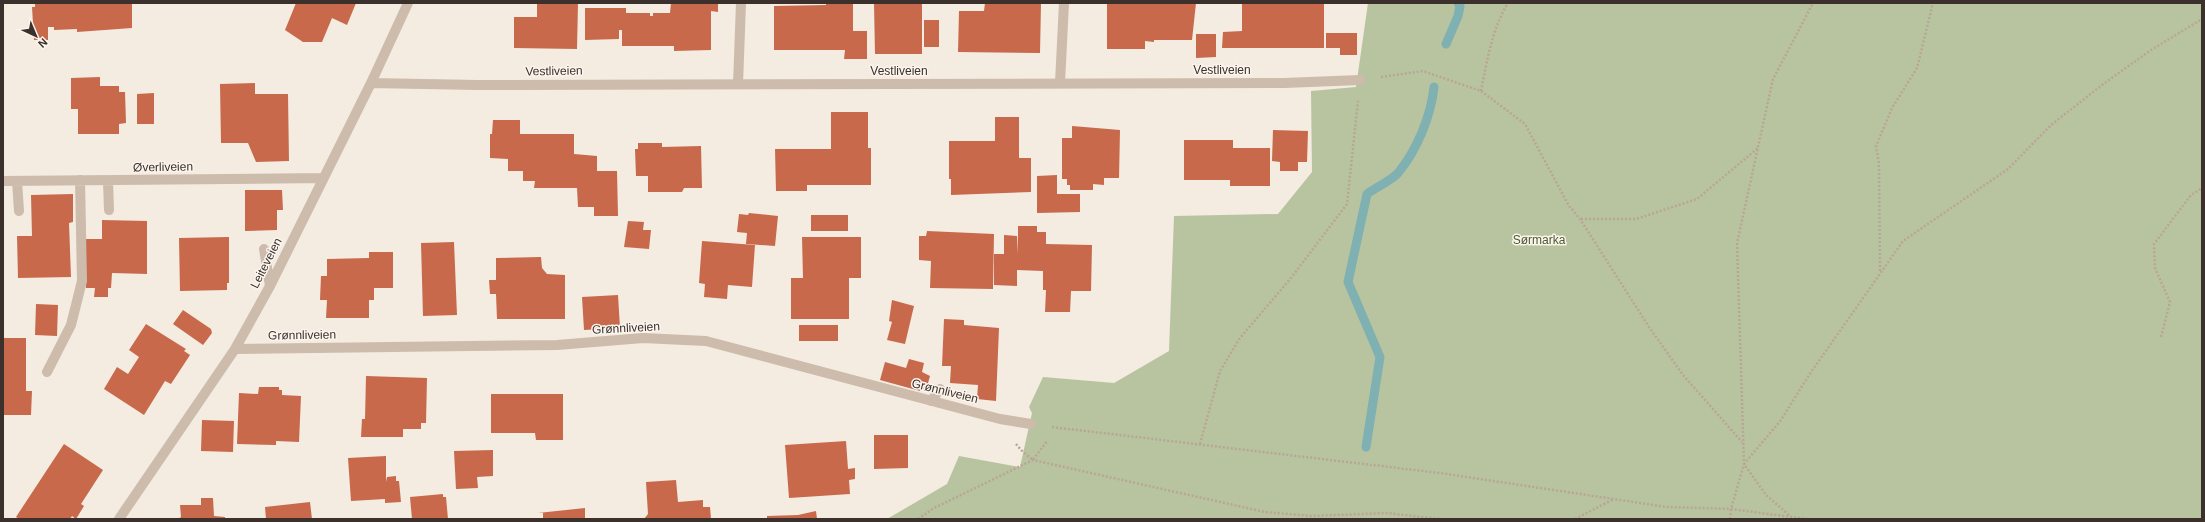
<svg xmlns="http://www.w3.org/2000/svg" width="2205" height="522" font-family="Arial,sans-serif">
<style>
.green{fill:#b8c4a0}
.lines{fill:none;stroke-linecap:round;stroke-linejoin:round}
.stream{stroke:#7fb0b2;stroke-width:9}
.building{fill:#c8694b}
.path{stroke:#b9a596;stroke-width:2.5;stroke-dasharray:2 2;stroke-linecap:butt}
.minor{stroke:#cdbbac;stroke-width:10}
.labels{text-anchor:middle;stroke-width:3;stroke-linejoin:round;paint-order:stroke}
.street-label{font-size:12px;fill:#3b302b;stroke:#fbf5ee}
.park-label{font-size:12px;fill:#4a5a2e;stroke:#fbf5ee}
</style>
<rect width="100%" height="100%" fill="#f4ebe1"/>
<path class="green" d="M1368 3H2202V519H887L947 484 959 456 1020 467 1032 413 1029 407 1043 377 1114 383 1169 351 1174 216 1278 214 1312 172 1311 91 1356 87Z"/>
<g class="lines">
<path class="stream" d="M1446 44 1458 16 1460 6 1458 3
M1366 447 1380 357 1348 282 1367 194C1376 187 1391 181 1398 173 1417 150 1431 116 1434 87"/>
</g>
<path class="building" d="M35 3H132V28L77 32V29L54 30V27H48V40H34L32 7H35Z
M296 3H356L347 25 332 18 322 42H303L285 30Z
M537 3H578L577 49 514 48V17H537Z
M671 3H718V12L711 11V50L674 51V46H622V30H619V39L585 40V8H626V13H650V16H653V13H670Z
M826 3H853V31H867V59H844L845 50H774V6L826 5Z
M874 3H922V54H875Z
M985 3H1041L1040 53 958 52 959 11H984Z
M1107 3H1196L1192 40H1154V42L1145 41V49H1107Z
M1242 3H1324V48H1222L1223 32 1242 31Z
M924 20H939V47H924Z
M1326 33H1357V55H1340V48H1326Z
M1196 34H1216V57L1196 58Z
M100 77V86H119V92H125L126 123 119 124V134H78V109H71V78Z
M255 83V94H288L289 161 256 162 248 143H221L220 84Z
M154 93V124H137V94Z
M831 112H868V148H871V185H807V191H776L775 149H831Z
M995 117H1019V158H1031V192L951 195V179H949V141H995Z
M493 120H520V134H574V154L597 156V171H617L618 216H594V207H578L577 188H534L535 181H523V171H508V159L490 158V134H492Z
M1072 126 1120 130 1119 178H1104V185L1093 184V190H1070V185H1067V179H1062V138H1072Z
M1273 130 1308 131 1307 162H1298V171H1280V162L1272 161Z
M1184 140H1233V148H1270V186H1230V180H1184Z
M638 143H662V147L701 146 702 188H684L682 192H648V176H636L635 149H638Z
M1057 175V194H1080V212L1037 213V176Z
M245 190H282L283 210H277V230L245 231Z
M73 194V222L69 223 71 277 18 278 17 236H32L31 195Z
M749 213 778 216 775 246 746 244 747 233 737 232 739 214 748 215Z
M811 215H848V231H811Z
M102 220 147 221V274L112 273 111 288H108V297H94L95 288H86V239H102Z
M628 221 644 222 643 230H651L649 249 624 247Z
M1018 226H1037V232H1046V244L1092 245 1091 291H1071L1070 312H1045L1046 290H1043V271L1017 270V286L994 285V254H1004V235L1017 236 1018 254Z
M927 231 994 234 993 289 930 288 931 261 919 260V236H926Z
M229 237V283H227V290L180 291 179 238Z
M802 237H861V278H849V319H791V278H803Z
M702 241 755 245 752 287 728 285 727 299 704 297 705 284 699 283Z
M454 242 457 315 423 316 421 243Z
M369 252H393V288H374V300H369V318H326L327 300H320L321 276H327V259L369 258Z
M541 257 542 268 547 274 565 275V319H497L496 294H490L489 280H496V258Z
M618 295 620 328 584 330 582 297Z
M892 300 914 306 905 344 887 340 892 322 889 321Z
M36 304 58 305 57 336 35 335Z
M183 310 211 329 212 333 203 345 173 324Z
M944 319 964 320V325L999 328 996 401 977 399 978 385 950 383 951 366H942Z
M146 324 186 349 184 351 190 355 171 384 165 381 144 415 104 389 117 367 128 374 139 357 129 350Z
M799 325H838V341H799Z
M3 338H26V391H32L31 415H3Z
M909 359 924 363 922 372 930 376 926 390 921 389 920 391 880 380 885 362 906 368Z
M366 376 427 378 426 423H421V429H403V437H361L362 419H365Z
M259 387H279V390H282V395L301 396 299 442 276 441V445L237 444 239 393 258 394Z
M491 394H563V440H536L535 433H491Z
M202 420 234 421 233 452 201 451Z
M874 435H908V468L874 469Z
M846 441 848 469 855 468V479L849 480 850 494 789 498 785 445Z
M64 444 103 470 81 504 84 506 76 519 72 516 70 519H19L16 517Z
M493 450V476L477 477 478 488 456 489 454 451Z
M386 456V482L387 477 396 476V481H399L401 502 385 503V499L351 501 348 458Z
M676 480 678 502 703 500V507H710L711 519H644L648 514 646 482Z
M443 494V497H446L448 519H412L410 497Z
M201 498H213L214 516 225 517V519H178L181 517 180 505H201Z
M310 502 312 519H266L265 507Z
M585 508V519H543V512L538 513Z
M816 511 817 519H767V516L798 515Z"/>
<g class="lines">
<path class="path" d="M1381 77 1423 71 1481 91 1525 124 1569 206 1580 219 1649 327 1683 375 1742 442
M1481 91C1487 61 1492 29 1508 3
M1581 219H1636L1697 199 1758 148
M1880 271 1879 164 1876 146 1892 108 1917 68 1933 3
M2161 337 2170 302 2155 268 2154 244 2191 195 2202 188
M1052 427 1440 473 1667 507 1731 509 1807 519
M1016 444 1021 450 1033 460 1047 441
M1200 444 1220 371 1240 338 1291 278 1347 204 1358 101
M1789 515 1766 495 1744 464 1781 420 1809 375 1903 241 2008 169 2051 125 2102 85 2151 50 2202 19
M918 519 934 508 1033 460 1265 512 1311 516 1387 513 1440 519
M1575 519 1612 500
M1730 519 1731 509 1744 464 1737 243 1773 79 1813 3"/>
<path class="minor" d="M371 83 477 85 1284 83 1360 80
M1060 83 1064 3
M738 84 741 3
M3 181 323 178
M17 181 19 211
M108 181 109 210
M264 249 270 286
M235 349 557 345 643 338 706 341 1000 419 1031 424
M47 372 71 325 82 281 80 180
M931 401 940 389
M119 519 235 349 270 286 371 83 408 3"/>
</g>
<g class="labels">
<g class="street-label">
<text x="1222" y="74">Vestliveien</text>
<text transform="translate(554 71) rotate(-1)" y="4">Vestliveien</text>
<text x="899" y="75">Vestliveien</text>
<text transform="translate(163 167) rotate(-1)" y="4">Øverliveien</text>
<text transform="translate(266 263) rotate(-63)" y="4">Leiteveien</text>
<text transform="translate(626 328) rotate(-3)" y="4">Grønnliveien</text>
<text transform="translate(302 335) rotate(-1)" y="4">Grønnliveien</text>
<text transform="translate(945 391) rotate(14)" y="4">Grønnliveien</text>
</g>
<g class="park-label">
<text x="1539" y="244">Sørmarka</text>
</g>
</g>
<rect width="2205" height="522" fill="none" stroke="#3b302b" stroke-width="8"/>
<g transform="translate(36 36) rotate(136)" stroke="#fbf5ee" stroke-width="3" paint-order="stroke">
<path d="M0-3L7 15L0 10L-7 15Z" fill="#3b302b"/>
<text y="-6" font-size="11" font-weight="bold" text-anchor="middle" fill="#3b302b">N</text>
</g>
</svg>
